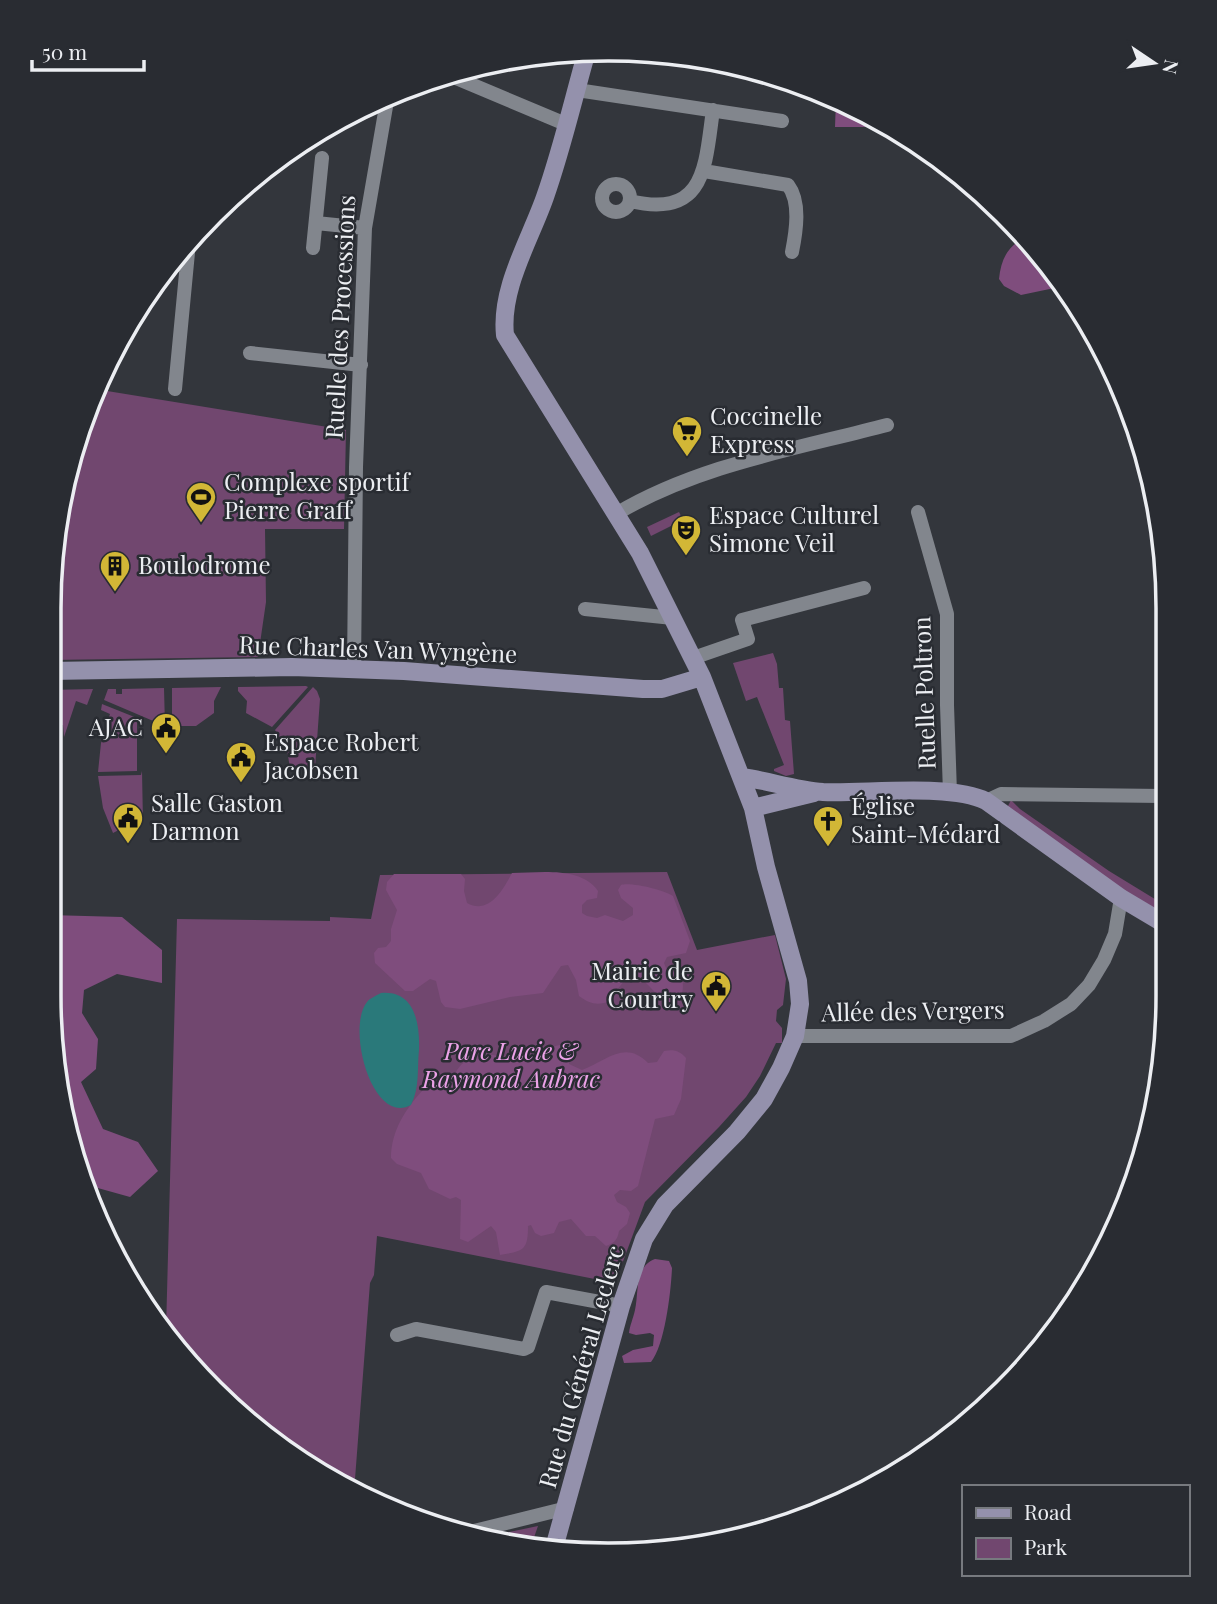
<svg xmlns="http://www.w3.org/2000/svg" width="1217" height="1604" font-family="'Playfair Display',serif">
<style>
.green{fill:#71476f}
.forest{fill:#7f4d7d}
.water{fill:#2a797a}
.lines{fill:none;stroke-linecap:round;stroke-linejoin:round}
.street{stroke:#82868d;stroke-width:14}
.secondary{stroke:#9491ac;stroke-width:18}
.labels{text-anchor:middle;stroke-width:5;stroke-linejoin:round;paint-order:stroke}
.street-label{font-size:24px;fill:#eceef2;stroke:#292c32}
.poi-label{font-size:24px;fill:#eceef2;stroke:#292c32;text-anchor:start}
.park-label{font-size:24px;font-style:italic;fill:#eca2e8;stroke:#292c32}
.rim{fill:none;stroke:#eceef2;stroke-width:3.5}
</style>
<rect width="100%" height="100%" fill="#33363c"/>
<path class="green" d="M101 390 346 430 344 529H265L266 602 258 657 50 660V572L68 463Z
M679 512 683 520 651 536 647 527Z
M773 653 777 664 779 688H783L785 720 790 721 794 774 786 776 774 771V769L784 765 757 697 746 701 733 663Z
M221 687 214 701V713L196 726H172V688Z
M238 687 306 686 308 687 272 727 246 713 247 701 238 691Z
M313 687 317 691 320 699 315 768H290L287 750 275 730Z
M164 688 165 726 104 700 108 689H116V694H122V689Z
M93 689 87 705 76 701 64 737 63 725H50V690Z
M102 704 137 718V771L98 772 101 743 110 714 101 710Z
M50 764H59V801H50Z
M142 771 143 823 139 825 136 821 113 833 103 808 98 776 141 775Z
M1011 800 1020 809 1109 871 1163 904V915L1143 904 1007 808Z
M50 808H59V899H49Z
M667 872 697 950 775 935 786 979 783 1005 777 1010 776 1021 782 1028V1043H776L760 1076 746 1097 719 1127 645 1202 615 1283 377 1236 374 1275 370 1283 354 1492 213 1391 166 1330 177 919 330 921V917L371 919 380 875Z
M538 1526 531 1546 499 1544 481 1538Z"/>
<path class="forest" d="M836 99 889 127H835Z
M1025 238 1064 286 1021 295 1004 286 999 279C1001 260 1007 246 1025 238Z
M512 873C539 873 581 866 598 891L597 898 587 900 582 905V913L587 916 597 918 605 915 623 921 633 915V908L621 898 618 890 621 885C631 882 664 890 673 896L690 941 686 953 667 957 664 963 666 968 682 977C684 988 683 995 677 1004L669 1005C644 987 636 953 611 1001 597 1006 590 1004 579 996L576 980 568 965 561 966 543 993 510 997 460 1009 445 1007 441 1002 436 981 430 979 413 991H405L375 963 374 953 378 948 386 947 391 941V929L397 910 386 890 387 882 394 874H461L465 879 464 891 467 903C489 915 503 890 512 873Z
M49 915 122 917 162 950V983L117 974 84 990 82 1013 98 1039 96 1069 81 1082 103 1129 138 1142 158 1171 130 1197 87 1185 68 1141 49 996Z
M564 1044 569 1052V1064L582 1070C606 1061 625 1039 648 1063L657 1062 664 1051C674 1049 680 1051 686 1058L681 1099 674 1115 655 1119 638 1186 631 1191 620 1190 614 1195 617 1202 626 1207 630 1213 627 1224 619 1231C617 1241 614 1243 606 1246L595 1236H586L571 1219 559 1222 554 1233 541 1236 535 1233 531 1225 528 1226C528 1251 523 1251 500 1255L496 1232 491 1226 468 1242 460 1239 461 1200 456 1197 450 1199 429 1189 421 1173 397 1164 391 1158C391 1131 406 1108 424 1089L430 1084 448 1082C454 1077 456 1070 461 1065 481 1045 507 1060 530 1062L547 1048Z
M655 1259 669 1261 672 1268C671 1291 665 1345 651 1362L624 1363 622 1356 633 1350 653 1346 654 1335 650 1333 636 1335 629 1333C630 1325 633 1319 635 1310 639 1293 634 1267 655 1259Z"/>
<path class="water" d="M381 993C415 990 420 1024 419 1050 417 1069 420 1087 411 1105 372 1126 346 1028 367 1002 370 998 376 996 381 993Z"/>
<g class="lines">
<path class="street" d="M449 75 568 125
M577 90 782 121
M704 171 788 185C801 202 796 232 792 252
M602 198a14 14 0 1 1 28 0a14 14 0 1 1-28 0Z
M630 201C706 219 705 166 713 110
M316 223 365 228
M313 248 322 158
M171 264 186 265
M250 353 361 365
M175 389 189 242
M918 512 947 614V705L950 793
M616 514C698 465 796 449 887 425
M585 609 673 618
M693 658 748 639 742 620 864 588
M354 670 356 467 365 228 388 95
M986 801 1001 794 1163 796
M795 1036H1011L1044 1021 1071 1004 1089 985 1104 960 1115 934 1121 898
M397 1335 416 1329 524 1349 528 1347 546 1292 621 1306
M466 1533 567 1508"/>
<path class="secondary" d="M50 671 292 667 404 671 643 689H662L702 677
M742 777C769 781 796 790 823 792 864 794 951 783 986 801L1121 898 1163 923
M753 808 814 793
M554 1548 621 1306 644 1239 665 1205 737 1132 764 1099 781 1068 795 1036 800 1004 798 981 766 867 753 808 702 677 640 553 505 335C500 288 530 240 545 197 562 149 573 100 587 51"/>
</g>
<defs>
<g id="supermarket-pin" transform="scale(1.575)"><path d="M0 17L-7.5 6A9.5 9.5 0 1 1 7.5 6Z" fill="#d2b736" stroke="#292c32"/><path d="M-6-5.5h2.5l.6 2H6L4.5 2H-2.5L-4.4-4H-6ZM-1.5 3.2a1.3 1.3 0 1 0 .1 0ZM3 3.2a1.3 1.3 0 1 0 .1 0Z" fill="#111"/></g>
<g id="stadium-pin" transform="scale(1.575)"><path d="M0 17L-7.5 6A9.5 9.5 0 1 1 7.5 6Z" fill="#d2b736" stroke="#292c32"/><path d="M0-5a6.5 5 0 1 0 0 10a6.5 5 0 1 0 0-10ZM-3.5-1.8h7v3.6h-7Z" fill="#111"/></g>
<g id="theatre-pin" transform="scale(1.575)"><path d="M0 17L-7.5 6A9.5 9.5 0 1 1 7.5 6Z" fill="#d2b736" stroke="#292c32"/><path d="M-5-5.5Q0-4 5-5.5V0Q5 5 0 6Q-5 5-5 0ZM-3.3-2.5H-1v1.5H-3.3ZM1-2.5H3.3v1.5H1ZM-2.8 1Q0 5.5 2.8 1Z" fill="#111"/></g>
<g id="building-pin" transform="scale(1.575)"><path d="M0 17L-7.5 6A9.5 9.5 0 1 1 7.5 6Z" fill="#d2b736" stroke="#292c32"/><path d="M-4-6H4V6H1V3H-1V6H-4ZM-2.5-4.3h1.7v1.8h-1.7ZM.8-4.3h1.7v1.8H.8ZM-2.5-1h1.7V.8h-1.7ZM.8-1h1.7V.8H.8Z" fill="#111"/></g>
<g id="civic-pin" transform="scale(1.575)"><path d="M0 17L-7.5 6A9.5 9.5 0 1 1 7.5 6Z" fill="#d2b736" stroke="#292c32"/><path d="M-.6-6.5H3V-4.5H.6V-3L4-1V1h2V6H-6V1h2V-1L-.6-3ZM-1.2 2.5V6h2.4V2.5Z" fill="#111"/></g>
<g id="church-pin" transform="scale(1.575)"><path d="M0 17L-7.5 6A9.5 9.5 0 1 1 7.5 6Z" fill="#d2b736" stroke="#292c32"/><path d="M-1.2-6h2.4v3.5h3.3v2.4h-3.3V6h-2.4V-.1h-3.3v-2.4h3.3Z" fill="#111"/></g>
</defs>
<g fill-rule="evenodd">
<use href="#supermarket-pin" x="687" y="431"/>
<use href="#stadium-pin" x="201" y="497"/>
<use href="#theatre-pin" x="686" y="530"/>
<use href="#building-pin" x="115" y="566"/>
<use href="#civic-pin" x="166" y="728"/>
<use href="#civic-pin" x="241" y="757"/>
<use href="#civic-pin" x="128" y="818"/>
<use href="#church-pin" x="828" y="821"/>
<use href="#civic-pin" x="716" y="986"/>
</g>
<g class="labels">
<g class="street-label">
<text transform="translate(341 317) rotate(-87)" y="8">Ruelle des Processions</text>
<text transform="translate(378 650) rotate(2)" y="8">Rue Charles Van Wyngène</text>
<text transform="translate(925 693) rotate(-92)" y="8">Ruelle Poltron</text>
<text transform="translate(913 1012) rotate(-1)" y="8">Allée des Vergers</text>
<text transform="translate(582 1367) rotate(-74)" y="8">Rue du Général Leclerc</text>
</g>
<g class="poi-label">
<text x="710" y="425">Coccinelle<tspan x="710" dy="28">Express</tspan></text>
<text x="224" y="491">Complexe sportif<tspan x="224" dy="28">Pierre Graff</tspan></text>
<text x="709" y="524">Espace Culturel<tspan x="709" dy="28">Simone Veil</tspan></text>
<text x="138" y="574">Boulodrome</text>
<text x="143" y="736" text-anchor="end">AJAC</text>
<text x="264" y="751">Espace Robert<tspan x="264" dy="28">Jacobsen</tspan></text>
<text x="151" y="812">Salle Gaston<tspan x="151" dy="28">Darmon</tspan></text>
<text x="851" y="815">Église<tspan x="851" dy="28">Saint-Médard</tspan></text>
<text x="693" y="980" text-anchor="end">Mairie de<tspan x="693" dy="28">Courtry</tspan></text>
</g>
<g class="park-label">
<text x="511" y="1060">Parc Lucie &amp;<tspan x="511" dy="28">Raymond Aubrac</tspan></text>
</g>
</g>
<path d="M0 0H1217V1604H0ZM608 61H609A547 547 0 0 1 1156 608V996A547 547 0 0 1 609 1543H608A547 547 0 0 1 61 996V608A547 547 0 0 1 608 61Z" fill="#292c32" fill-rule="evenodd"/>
<path class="rim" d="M608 61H609A547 547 0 0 1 1156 608V996A547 547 0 0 1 609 1543H608A547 547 0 0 1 61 996V608A547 547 0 0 1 608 61Z"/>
<rect x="962" y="1485" width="228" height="91" fill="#292c32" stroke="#777a7f" stroke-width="2"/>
<rect x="976" y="1508" width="35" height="10" fill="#9491ac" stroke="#777a7f" stroke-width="2"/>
<text x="1024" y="1520" font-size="21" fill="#eceef2">Road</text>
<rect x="976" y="1538" width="35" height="21" fill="#71476f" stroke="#777a7f" stroke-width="2"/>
<text x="1024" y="1555" font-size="21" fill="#eceef2">Park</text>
<g transform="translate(1154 63) rotate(103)" stroke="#292c32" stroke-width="5" paint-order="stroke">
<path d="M0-5L12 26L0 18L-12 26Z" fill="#eceef2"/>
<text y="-10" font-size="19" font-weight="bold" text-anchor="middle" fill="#eceef2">N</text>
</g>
<path d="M32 60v10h112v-10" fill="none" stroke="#eceef2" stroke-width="3.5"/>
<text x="42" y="60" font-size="21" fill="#eceef2" stroke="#292c32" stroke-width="5" paint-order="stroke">50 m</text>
</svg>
